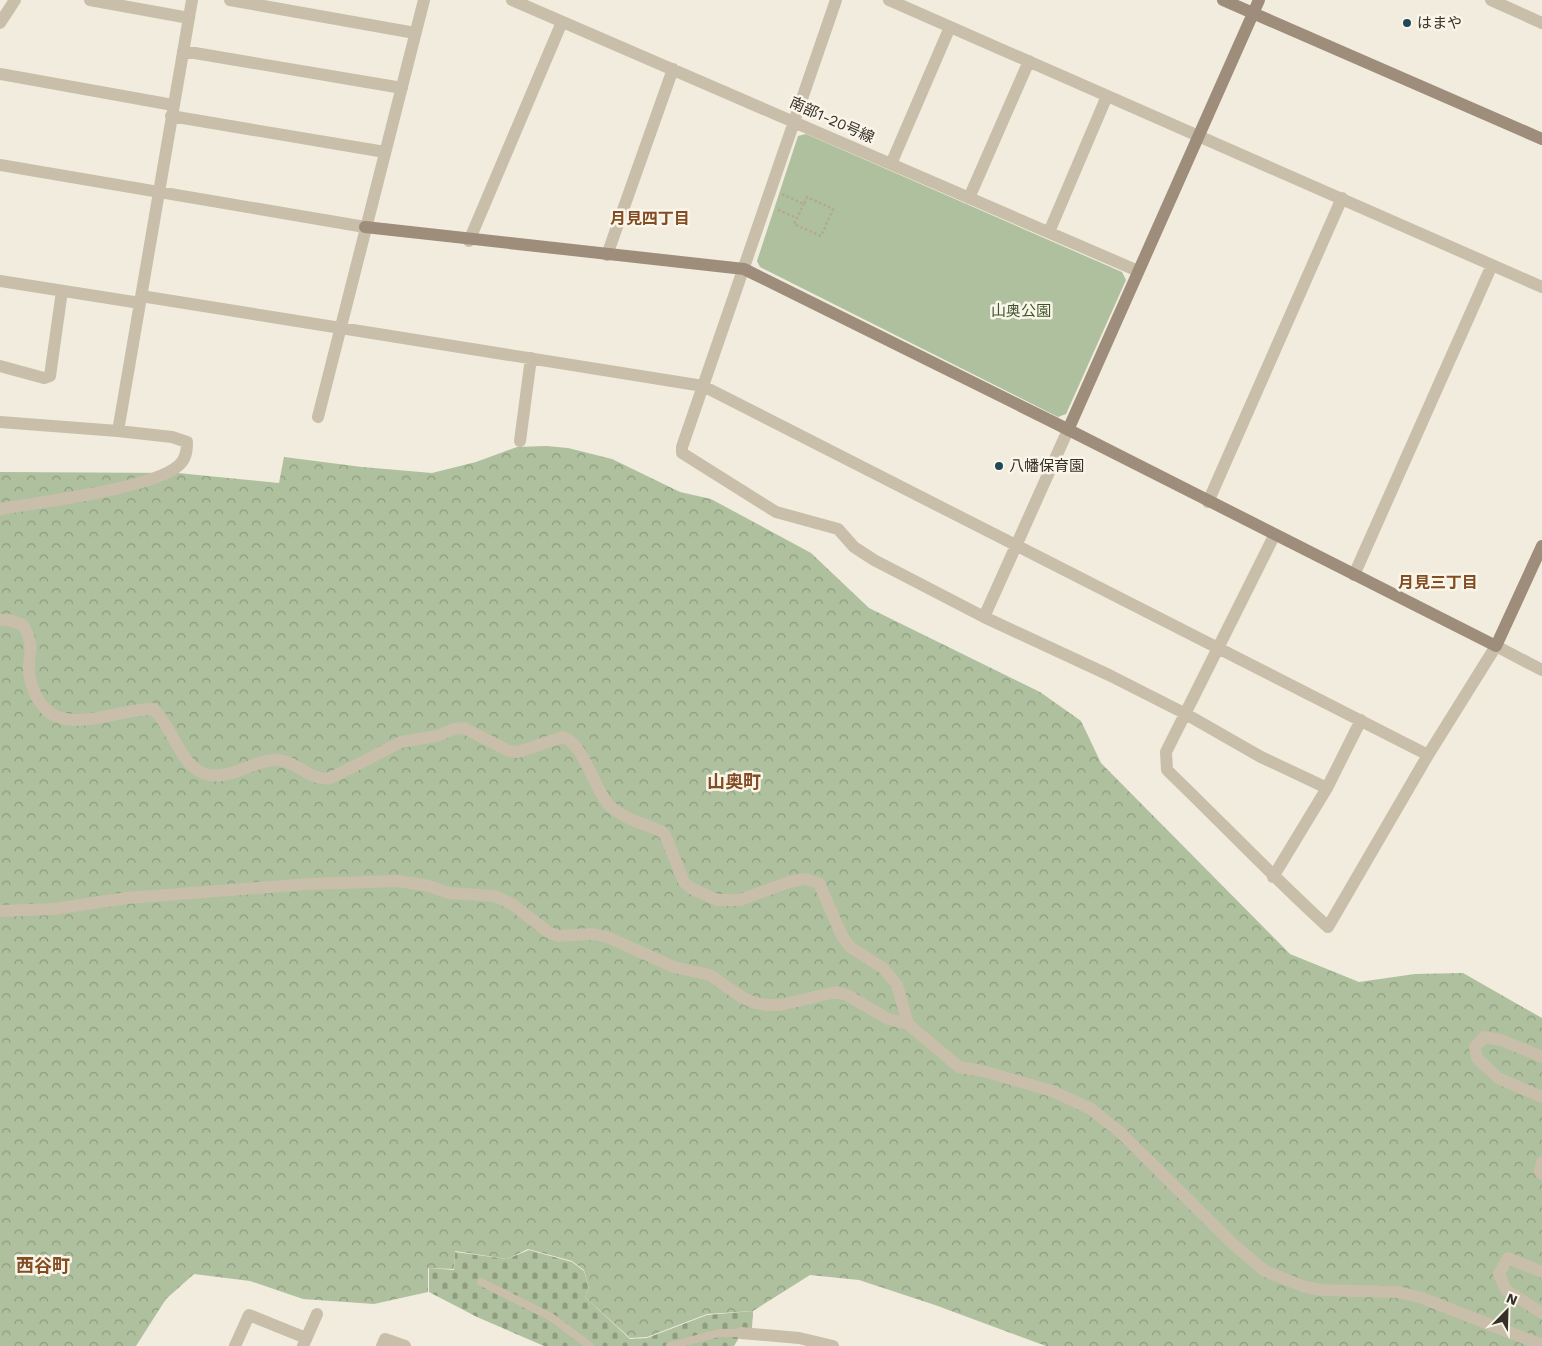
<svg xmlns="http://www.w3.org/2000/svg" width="1542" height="1346" font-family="'Work Sans','Noto Sans JP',sans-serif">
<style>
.forest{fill:url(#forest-crowns)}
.cemetery{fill:url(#cemetery-stones)}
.park{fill:#aec09d}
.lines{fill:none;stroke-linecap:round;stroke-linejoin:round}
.path{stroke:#b5a893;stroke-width:2.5;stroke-dasharray:2.5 2.5;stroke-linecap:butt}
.lane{stroke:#c9bea9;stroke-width:8}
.street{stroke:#c9bea9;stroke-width:12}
.secondary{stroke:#9d8d7a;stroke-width:12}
.poi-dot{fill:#1f4957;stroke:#f9f5e9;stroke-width:2}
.labels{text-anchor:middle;stroke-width:5;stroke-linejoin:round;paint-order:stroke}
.poi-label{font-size:15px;fill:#363029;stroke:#f9f5e9;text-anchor:start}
.street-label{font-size:15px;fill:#363029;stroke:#f9f5e9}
.park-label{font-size:15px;fill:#3e542d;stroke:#f9f5e9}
.neighbourhood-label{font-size:16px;font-weight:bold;fill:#834d24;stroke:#f9f5e9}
.quarter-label{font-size:18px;font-weight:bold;fill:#834d24;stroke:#f9f5e9}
</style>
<defs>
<pattern id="forest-crowns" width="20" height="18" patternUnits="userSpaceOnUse" patternTransform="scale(1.25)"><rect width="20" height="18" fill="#aec09d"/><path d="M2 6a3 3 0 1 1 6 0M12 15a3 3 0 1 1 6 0" fill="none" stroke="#8e9c80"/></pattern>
<pattern id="cemetery-stones" width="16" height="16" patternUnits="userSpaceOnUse" patternTransform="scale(1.25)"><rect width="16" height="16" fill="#aec09d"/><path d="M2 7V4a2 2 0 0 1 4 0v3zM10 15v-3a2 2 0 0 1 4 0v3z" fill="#8e9c80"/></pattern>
</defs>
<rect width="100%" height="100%" fill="#f1ecdd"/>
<path class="forest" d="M546 446 568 448 612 459 680 492 711 499 811 553 869 608 1040 692 1081 721 1101 763 1290 954 1359 982 1415 974 1463 973 1542 1018V1346H1046L935 1305 859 1280 810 1275 753 1311 707 1314 647 1337 630 1338 585 1297 589 1289 584 1270 572 1261 528 1249 507 1259 455 1251 454 1269 428 1268V1292L374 1304 303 1299 250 1281 194 1274 166 1299 136 1346H0V472L178 473 279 483 284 457 362 467 432 473 476 462 517 447Z"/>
<path class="cemetery" d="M529 1250 572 1262 584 1271 589 1289 585 1297 630 1339 647 1338 707 1315 753 1311 752 1328 739 1338 734 1346H544L477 1317 429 1292V1268L454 1270 455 1252 507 1259Z"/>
<path class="park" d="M806 134 1122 272 1126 280 1066 414 1058 417 760 267 757 261 798 136Z"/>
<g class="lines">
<path class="path" d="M782 194 804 204 807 197 833 209 821 236 794 224 804 204
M778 210 797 218"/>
<path class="lane" d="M481 1282 551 1317 590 1346
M670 1346 719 1333H741"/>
<path class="street" d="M90 0 189 18
M230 0 415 33
M512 0 1138 271
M836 0 682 447V453L776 512 838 529 854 547 874 560 984 617 1109 675 1184 713 1261 757 1327 788
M889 0 1542 287
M1491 0 1542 23
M0 23 15 0
M183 51 402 88
M0 74 173 105
M171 116 385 152
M891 164 950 27
M0 165 365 227
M969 198 1029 61
M1049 232 1107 96
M469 241 562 22
M607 255 673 69
M0 281 140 303
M141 296 703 386 1428 755
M0 366 44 378 50 376 62 291
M318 417 424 0
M0 422 118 431 192 0
M520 441 531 358
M1208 502 1342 198
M0 509C39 502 151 489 178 466 186 460 187 451 187 442L172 437 118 431
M1274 536 1166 752 1167 770C1221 822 1272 876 1328 927L1428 755 1496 646 1542 670
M1354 575 1492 265
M984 617 1068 430
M0 620H9L23 625C38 651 25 656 30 679 47 748 107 709 153 709 177 730 181 781 222 775 241 773 259 759 278 760 296 761 311 782 331 778L401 742 437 736 454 729 464 728 509 751 518 752 563 737C584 744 594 789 609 805 621 818 645 824 661 831L665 835 684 882 691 888 717 900H740L789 882 805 879 819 883 842 936 850 947 883 968 897 985 908 1024
M1273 877 1327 788 1361 720
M0 911 53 909 127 898 308 884 398 881 429 886 449 893 495 896 512 904 548 932 558 936 593 934 607 937 674 967 710 975 743 998 755 1003 768 1005H780L836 992 847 995 888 1019 908 1024 959 1067 983 1071 1052 1091 1091 1109 1121 1133 1234 1245 1265 1271 1305 1287 1322 1290 1398 1292 1422 1298 1542 1345
M1542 1057 1501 1040 1484 1037 1475 1047 1477 1058 1498 1078 1542 1097
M1542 1162 1540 1171 1542 1174
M1542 1272 1508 1258 1499 1274 1506 1290 1542 1313
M741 1333 799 1338 833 1346
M235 1346 249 1315 306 1338
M303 1346 317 1314
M382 1346 385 1339 405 1346"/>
<path class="secondary" d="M1223 0 1542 139
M365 227 744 269 1055 423 1496 646 1542 546
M1068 430 1259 0"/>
</g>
<g class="poi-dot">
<circle cx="1407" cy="23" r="5"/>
<circle cx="999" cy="466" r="5"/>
</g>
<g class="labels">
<g class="poi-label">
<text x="1417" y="28">はまや</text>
<text x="1009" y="471">八幡保育園</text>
</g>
<g class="street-label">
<text transform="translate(832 120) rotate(24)" y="5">南部1-20号線</text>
</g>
<g class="park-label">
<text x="1021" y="316">山奥公園</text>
</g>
<g class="neighbourhood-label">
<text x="650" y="224">月見四丁目</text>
<text x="1438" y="588">月見三丁目</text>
</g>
<g class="quarter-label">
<text x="734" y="788">山奥町</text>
<text x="43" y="1272">西谷町</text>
</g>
</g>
<g transform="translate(1507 1311) rotate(23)" stroke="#f9f5e9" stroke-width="4" paint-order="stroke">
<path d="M0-4L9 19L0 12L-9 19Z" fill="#363029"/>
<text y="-8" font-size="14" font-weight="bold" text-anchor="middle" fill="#363029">N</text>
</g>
</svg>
